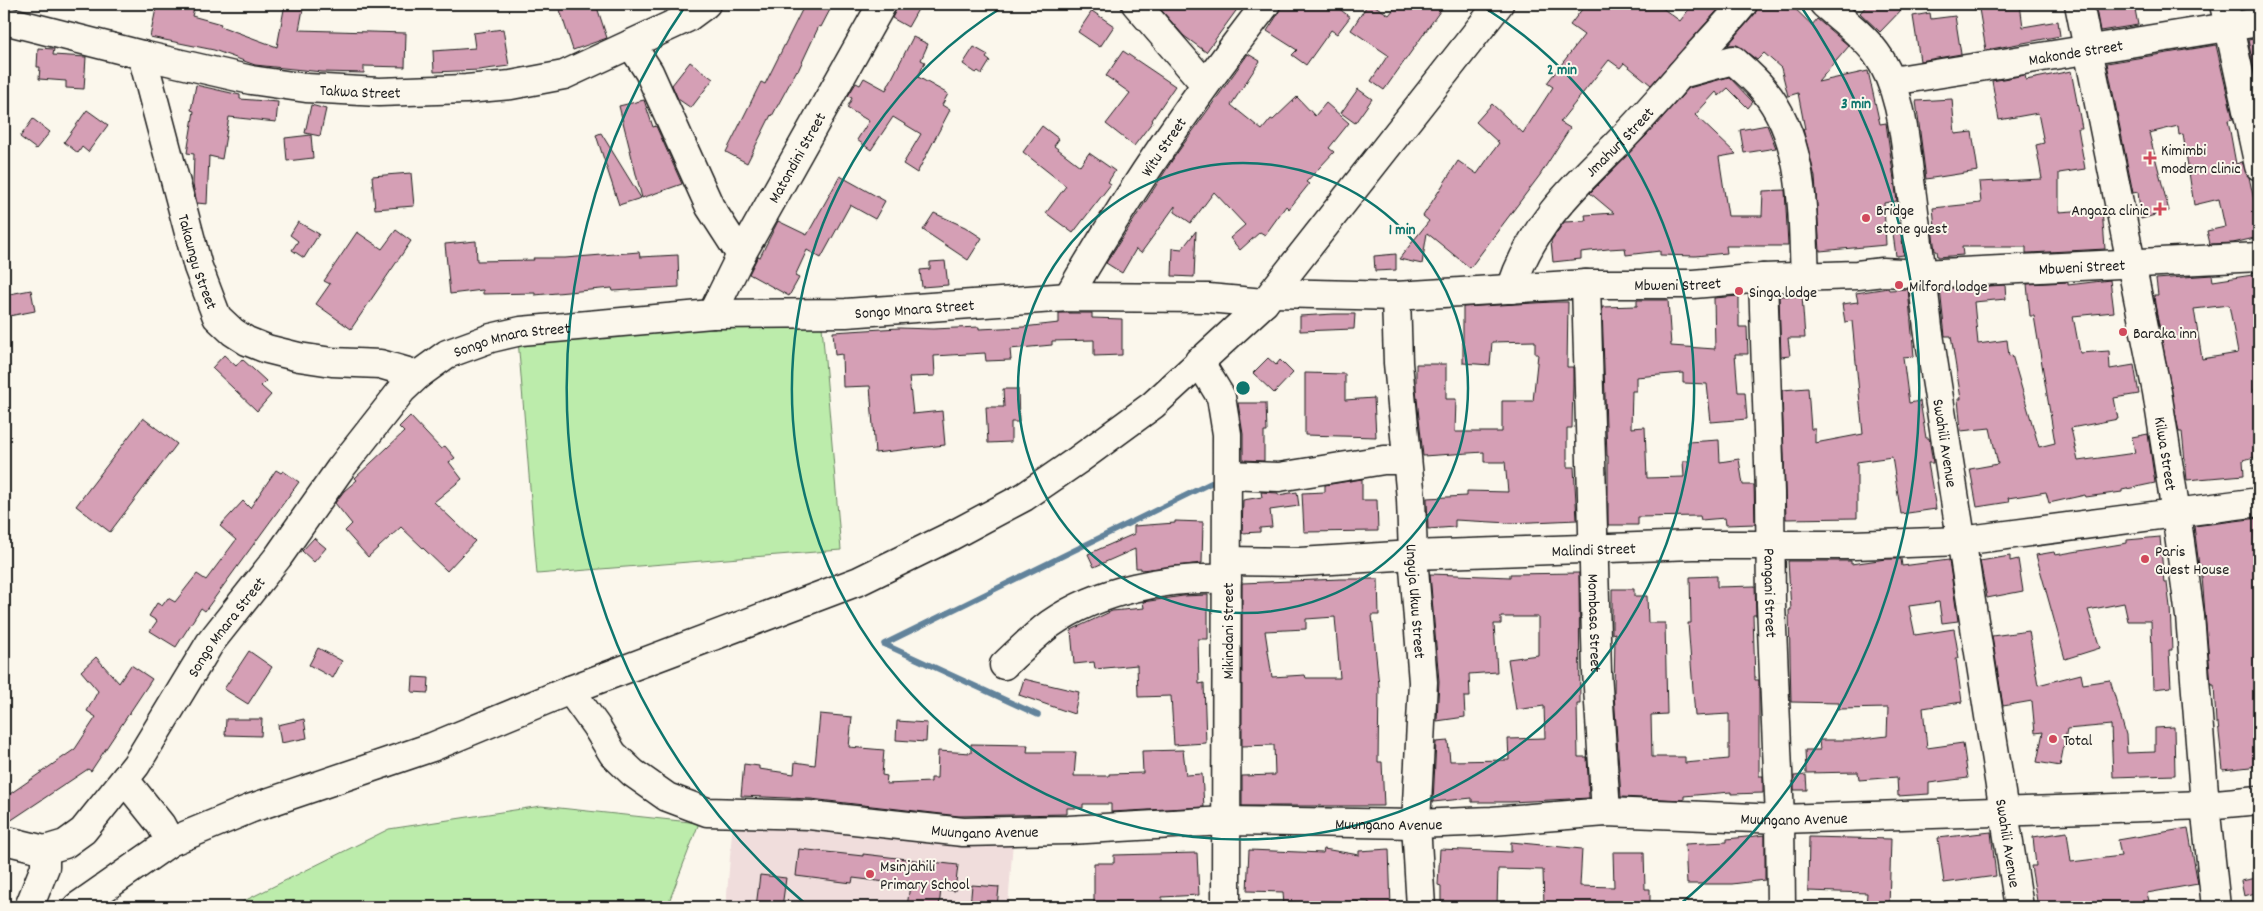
<svg xmlns="http://www.w3.org/2000/svg" width="2263" height="911" font-family="Dekko,sans-serif">
<style>
.built{fill:#f0dddc}
.green{fill:#bcecab;stroke:#6c8464}
.lines{fill:none;stroke-linecap:round;stroke-linejoin:round}
.stream{stroke:#62839b;stroke-width:5.5}
.building{fill:#d59fb5;stroke:#1c1c1c;fill-rule:evenodd}
.minor-casing{stroke:#1c1c1c;stroke-width:31}
.major-casing{stroke:#1c1c1c;stroke-width:31}
.highway-casing{stroke:#1c1c1c;stroke-width:31}
.minor{stroke:#fbf7ec;stroke-width:28}
.major{stroke:#fbf7ec;stroke-width:28}
.highway{stroke:#fbf7ec;stroke-width:28}
.ring{fill:none;stroke:#0f766e;stroke-width:2.5}
.poi-dot{fill:#d1495b;stroke:#fbf7ec;stroke-width:2}
.labels{text-anchor:middle;stroke-width:4;stroke-linejoin:round;paint-order:stroke}
.street-label{font-size:16px;fill:#1c1c1c;stroke:#fbf7ec}
.poi-label{font-size:16px;fill:#1c1c1c;stroke:#fbf7ec;text-anchor:start}
.centre{fill:#0f766e;stroke:#fbf7ec;stroke-width:2.5}
.ring-label{font-size:15px;text-anchor:middle;font-weight:bold;fill:#0f766e;stroke:#fbf7ec;stroke-width:4;stroke-linejoin:round;paint-order:stroke}
</style>
<rect width="100%" height="100%" fill="#fbf7ec"/>
<filter id="ink" filterUnits="userSpaceOnUse"><feTurbulence type="fractalNoise" baseFrequency=".02" numOctaves="2"/><feDisplacementMap in="SourceGraphic" scale="10" xChannelSelector="R" yChannelSelector="G"/><feConvolveMatrix kernelMatrix="1 2 1 2 8 2 1 2 1" color-interpolation-filters="sRGB"/></filter>
<g filter="url(#ink)">
<path class="built" d="M733 819 1013 841 1008 907H726Z"/>
<path class="green" d="M821 314 841 550 537 574 518 339Z
M541 806 699 823 667 907H232L389 829Z"/>
<g class="lines">
<path class="stream" d="M884 644 1219 479
M884 644 1038 715"/>
</g>
<path class="building" d="M157 4H195L192 16 221 24 220 26 277 47 285 4H304L299 30 406 33 405 67 364 66V73L322 72 255 65 214 50 150 37Z
M558 4H596L607 38 573 50Z
M805 4H833L821 27 819 26 798 71 797 70 772 116 771 115 747 163 726 152 761 82 765 84Z
M899 4H921L908 27 892 18Z
M1156 4H1241L1206 52 1184 36Z
M1281 4H1333L1350 17 1337 34 1331 30 1306 65 1292 55 1297 50 1267 31 1278 14Z
M1368 4H1372L1389 15 1398 4H1445L1384 90 1371 81 1388 55 1351 30Z
M1586 4H1657L1680 21 1693 4H1723L1651 85 1624 63 1620 68 1609 60 1560 122 1570 128 1540 175 1470 268 1427 233 1422 264 1399 259 1429 221 1423 216 1458 161 1477 174 1499 143 1476 122 1492 104 1523 133 1553 87 1547 83 1584 35 1570 25Z
M1758 4H1790L1812 25 1817 19 1849 46 1818 82 1868 71 1880 124 1886 123 1897 201 1884 203 1886 245 1820 251 1815 177 1803 129H1805L1798 93 1788 96 1781 68 1764 53 1757 60 1737 45H1728L1755 14Z
M1868 4H1907L1880 32 1860 13Z
M2012 4H2020L2023 27 2058 21 2060 36 1986 50 1979 9Z
M2095 4H2134L2138 25 2100 31Z
M1092 11 1114 26 1100 47 1078 32Z
M1930 13 1931 19 1955 16 1961 54 1920 61 1913 16Z
M503 29 509 66 479 70 434 72 433 51 475 48 473 33Z
M913 37 928 44 921 60 925 62 918 77 948 94 942 105 950 110 917 173 903 164 921 134 893 117 871 150 857 140 869 121 847 108 852 98 848 96 856 83 860 85 864 78 886 90Z
M2259 38V93L2248 40Z
M2216 45 2233 119 2228 120 2236 164 2242 162 2249 177 2259 223V237L2233 243 2210 244 2207 231 2225 227 2219 199 2194 205 2183 134 2179 135 2178 126 2149 133 2169 211 2141 219 2138 192 2133 193 2107 63Z
M974 47 988 55 986 58 990 61 982 74 978 71 976 73 963 64Z
M38 48 54 49 53 55 86 57 84 89 66 88V81L39 79 40 67H37Z
M1123 51 1175 86 1152 120 1153 121 1134 146 1106 124 1130 93 1106 76Z
M1248 54 1260 61 1231 105 1262 130 1271 119 1273 120 1297 97 1315 116 1326 103 1349 123 1329 148 1334 152 1306 182 1309 184 1289 209 1286 206 1265 235 1260 232 1240 250 1230 238 1245 225 1214 192 1191 223 1175 212V206L1141 253 1136 249 1122 273 1106 263 1175 156Z
M690 62 713 79 691 108 678 99 672 85Z
M2071 71 2082 128H2078L2085 169 2059 173V212L2102 209 2105 249 2029 253H2026V247H1962L1963 255 1938 257 1937 251H1935L1932 228 1935 227 1933 208 1981 203 1979 182 2042 179 2036 145 2044 143 2038 113 1999 120 1992 81 2025 75 2026 80Z
M1729 77 1753 102 1748 108 1728 88 1719 96 1716 92 1695 115 1736 154 1719 157 1728 216H1762L1763 191 1785 190 1788 246H1726L1727 253 1695 256 1660 255V251L1626 255 1625 248 1608 249 1581 252V259L1553 262 1551 241 1564 222 1586 221 1585 215 1614 213 1590 193 1646 136 1689 88Z
M196 85 240 95V99L278 102 276 122 229 117 222 159 209 156 207 204 197 203 193 185 194 154 187 153 194 111 191 110Z
M1358 89 1372 99 1355 123 1341 113Z
M1952 99 1955 134 1972 132 1978 171 1926 179 1916 101Z
M644 100 653 127 656 126 682 184 642 198 619 106Z
M311 105 326 109 320 136 305 133Z
M87 110 108 125 88 152 82 147 78 153 64 142Z
M33 119 50 132 36 149 20 137Z
M1767 125 1776 148 1744 153 1740 130Z
M1042 126 1059 139 1054 146 1080 166 1089 153 1115 171 1108 182 1111 184 1073 233 1046 213 1066 186 1023 152Z
M601 133 641 198 619 205 596 135Z
M311 135 313 158 287 161 285 138Z
M411 173 414 206 375 209 372 176Z
M840 176 885 201 875 219 850 205 821 258 807 250 795 276 799 278 789 296 749 274 758 256 760 257 778 221 807 235Z
M934 213 965 227 982 238 968 260 923 230Z
M298 222 319 234 304 258 292 250 298 241 290 235Z
M396 230 411 241 351 329 316 304 330 284 324 281 357 232 382 249Z
M1196 231 1194 277 1172 276 1173 248 1182 249Z
M1901 232 1904 255 1896 256 1893 234Z
M476 241 477 261 534 260 533 258H565L639 252 640 257 678 255 679 287 613 291 612 288 535 295V293L483 294V290L450 294 445 244Z
M1396 254V270L1375 271 1374 256Z
M945 261 948 285 922 287 920 270 930 269V262Z
M2259 274V388L2254 389 2259 413V434H2256L2259 456 2243 460 2244 475 2187 480 2182 432H2179L2155 304 2154 295H2158L2156 279 2212 275 2213 281ZM2229 305 2238 353 2202 359 2194 309Z
M2110 280 2114 312 2073 316 2080 353 2109 351 2110 369 2134 365 2139 394 2114 398 2118 419 2071 428 2078 461 2135 453 2132 437 2148 434 2155 483 2122 490V492L2086 497 2085 495 2049 503 2046 492 2008 498 2009 502 1977 507 1970 469 1998 464 1990 428 1961 431 1958 399H1961L1951 336H1945L1940 289 2005 285 2006 299 1974 302 1978 344 2007 340 2009 356 2012 355 2039 447 2055 443 2034 316H2030L2027 284 2068 282V285Z
M1888 288 1889 290 1908 289 1914 356 1903 357 1909 403 1920 401 1926 438H1929L1933 463H1928L1936 509 1901 514 1892 457 1857 462V518L1786 519 1782 390 1808 388 1811 429H1815V443L1863 434 1852 321 1845 322 1842 304 1858 302 1856 293Z
M31 290 35 311 4 317V295Z
M1739 296V327H1747L1748 354H1735L1738 392H1745L1747 419 1711 422 1707 384 1683 383V373L1636 377V391H1632L1631 428 1645 427 1647 478 1684 477 1683 461H1689L1688 442 1719 440 1720 462 1739 459 1743 485H1754L1755 524 1726 525 1725 518 1701 520 1700 516 1638 517V525H1608V456H1607L1602 307 1637 306V300H1668L1671 346 1715 349 1714 298Z
M1779 296H1802L1805 338H1788L1790 356 1781 357Z
M1553 302H1568L1567 367H1573V383L1572 428H1567V467H1574L1577 520 1510 523 1455 520V527L1428 529 1427 498 1467 496V491L1508 492 1505 462H1484V452L1423 456 1416 389V364H1446V399H1456L1455 432H1502V401H1533L1538 354H1535V341L1492 342 1490 365 1463 363V307Z
M1059 313H1092V318L1122 319V355L1094 356V340L1052 341V345L1010 349 1011 360 986 361 985 353 934 356 935 376 909 377 913 414 942 411 945 445 875 453 870 386 843 387 842 354 835 355 833 332 899 328 933 329 979 327V329L1023 327 1059 323Z
M1334 314H1355L1354 329 1300 331V316Z
M224 355 236 366 242 359 266 381 261 386 271 395 257 411 212 368Z
M1268 358 1276 365 1280 360 1293 373 1274 393 1253 373Z
M1305 373 1345 374V400L1374 398 1376 437 1305 435Z
M1003 389H1018L1019 422H1011V442L988 443 986 407H1004Z
M1238 403H1266L1267 432H1264V461L1243 460V434Z
M410 416 441 449 445 446 455 458 449 462 462 479 434 502 475 541 447 571 401 527 368 557 345 531 352 524 335 503 344 491 357 480 355 478 404 432 399 427Z
M143 418 177 444 110 532 76 506Z
M276 470 281 473 283 471 299 482 205 611 201 608 176 647 150 631 157 621 149 616 157 603 162 606 168 598 175 602 197 574 206 580 236 540 220 526 243 501 250 508Z
M1362 479V500H1377L1378 531 1304 532 1302 493 1325 492V485Z
M1261 492 1278 493V495L1297 492 1299 506 1270 510 1272 527 1260 528V532L1242 533 1243 500 1262 497Z
M2259 518V766L2223 770 2218 723H2216L2214 684H2211L2201 565 2199 566 2194 526Z
M1175 521 1203 522 1202 563 1141 570V568H1136L1135 549 1094 567 1088 554 1134 534V526L1175 523Z
M2160 537 2164 583H2167L2170 607 2172 650H2169L2171 687 2153 689 2151 621H2128L2124 603 2088 610 2100 648 2065 659 2036 555 2054 552 2055 555 2127 543V540Z
M314 538 326 548 314 562 302 551Z
M2010 556V561L2018 559 2023 591 1987 598 1980 561Z
M1886 559H1901L1902 566 1949 560 1958 621 1942 623 1939 602 1909 606 1915 635 1954 629 1959 658H1956L1962 702 1923 708 1927 748 1963 743 1968 778 1929 783V794L1898 796 1897 777 1859 780 1858 772 1806 773 1805 750H1820L1819 740H1855L1887 736 1888 708 1839 709V703L1791 702 1789 610H1791L1788 561H1851V564Z
M1579 573 1580 704H1577L1578 757H1587L1589 798 1511 802H1472V798L1433 802 1436 742 1448 741 1450 761 1509 760 1508 739 1545 738 1544 706 1516 710 1508 659 1538 655V617H1501V624H1494L1497 672 1469 674 1470 697H1464L1465 717 1437 721 1439 681 1430 574 1510 577V574Z
M1717 576V587L1755 586 1756 615H1753L1755 680H1759V776H1763V793L1731 794V792L1684 796V800L1621 797 1614 694 1615 633 1612 634V589H1634V596H1647L1648 623H1665L1667 714 1651 715 1652 757H1685V763L1729 759V714L1695 716 1688 623H1691L1690 577Z
M1341 579H1378L1379 615H1372L1379 686 1378 762H1382L1384 806H1242V776L1275 775 1274 745 1242 746V583ZM1335 617 1340 678H1306L1305 675 1272 677 1265 631 1306 629V619Z
M1208 595V639H1198L1199 684 1204 683 1206 743 1174 745 1171 696 1138 697 1137 665 1095 669 1094 662 1074 664 1071 630 1112 611 1144 608 1143 602 1183 596Z
M2029 631 2038 685 2081 674 2083 684 2110 680 2126 735 2127 753 2155 752V728L2174 727 2175 775 2113 777 2111 725 2067 729 2060 766 2037 762 2043 732 2035 733 2032 701 2003 706 1992 636Z
M318 648 342 661 333 678 309 665Z
M249 651 272 667 248 704 224 689Z
M96 657 119 683 131 665 152 679 91 771 88 769 4 825V798L75 749 96 717 87 711 98 691 81 671Z
M413 677 429 678 428 693 412 692Z
M1024 679 1079 692 1074 714 1019 695Z
M820 714 852 717 849 747 884 750 882 775 887 776 886 784 931 782V778H937L938 751 971 753V744L1028 745 1027 752H1076L1074 776H1109V774L1143 773 1142 751 1183 750 1186 775 1202 774 1204 807 1111 812V804H1083V808H1067V814L959 816 811 799 741 796 744 764 759 766V769L794 774 795 762 815 765Z
M226 719H262L261 736 225 735Z
M304 719 307 738 281 743 278 725Z
M897 721 927 723 926 742 896 740Z
M1806 775 1807 790H1794V776Z
M2188 828 2198 884 2147 893 2149 901 2117 907H2038L2031 866H2036L2033 837 2067 832 2071 862 2121 856 2118 840Z
M1991 832 1996 876 1944 883 1938 838Z
M1765 835V880L1732 884H1687L1685 844 1727 842V839Z
M1809 837 1891 839 1889 907H1866L1867 893 1808 891Z
M1511 842 1582 849 1580 886 1614 887 1613 852H1644L1645 889H1650V907H1544L1543 870 1498 869 1497 907H1441V886L1438 885 1440 849 1511 852Z
M799 849 863 856V854L958 865 955 891 941 889 939 907H907L910 885 853 878 852 883 796 876Z
M1324 849 1359 855V851L1389 849 1391 907H1369V902L1312 901 1313 907H1284L1283 892 1247 891 1249 850 1323 853Z
M1197 853 1199 895 1162 897V905L1094 907V863H1114V855Z
M760 875 786 878 782 907H756Z
M2257 878 2259 892 2244 896 2241 881Z
M972 885 999 887 997 907H970Z"/>
<g class="lines">
<g class="minor-casing">
<g id="minor">
<path d="M1136 4 1205 84"/>
<path id="s1" d="M1824 4C1841 19 1862 34 1876 53 1903 90 1905 144 1911 188 1917 235 1923 281 1928 328L2019 907"/>
<path id="s2" d="M2079 4 2157 392 2176 513 2190 616 2205 805 2216 907"/>
<path d="M2224 4 2259 166"/>
<path id="s3" d="M4 20 142 55 251 80 306 88 379 92 466 89 511 85 564 75 687 18 706 4"/>
<path d="M631 44 649 72 710 207 741 255"/>
<path id="s4" d="M142 55 198 267 217 317 233 332 247 341 267 349 299 357 332 362 380 364 418 375"/>
<path d="M1681 74 1733 60C1743 69 1754 78 1763 89 1806 140 1802 215 1805 277"/>
<path id="s5" d="M1892 81 2259 22"/>
<path id="s6" d="M1763 278 1770 493 1771 604 1780 819 1781 907"/>
<path id="s7" d="M1586 284 1597 672 1606 812"/>
<path id="s8" d="M1511 289C1531 227 1570 190 1615 146 1642 119 1667 90 1692 61 1709 42 1727 24 1743 4"/>
<path id="s9" d="M1274 293 1396 296 1586 284H1693L1763 278 1857 275 1883 272 1922 274 2259 257"/>
<path id="s10" d="M1396 296 1398 363 1411 499 1413 555 1423 682 1416 824 1421 907"/>
<path id="s11" d="M1068 297C1127 194 1194 97 1266 4"/>
<path id="s12" d="M712 314 741 255 882 4"/>
<path d="M1199 361 1221 397 1227 434 1226 907"/>
<path d="M1228 475 1279 477 1384 460H1407"/>
<path id="s13" d="M1228 561 1300 562 1413 555 1694 545H1854L1961 541 2259 502"/>
<path d="M1004 665C1019 651 1034 636 1050 624 1100 589 1168 577 1227 579"/>
<path d="M125 780 161 825 170 842"/>
<path id="s14" d="M4 840 45 850 65 844 83 831 136 765 210 643 278 557 340 469 402 390 418 375 447 354 491 338 521 331 712 314 846 313 1068 297 1208 298 1264 303"/>
<path d="M29 907 45 867V850"/>
</g>
</g>
<g class="major-casing">
<g id="major">
<path id="s15" d="M570 690 596 726 613 754 633 773 667 797 707 812 809 815 963 832 1069 830 1225 821 1416 824 1492 821 1606 812 1780 819 2205 805 2259 800"/>
</g>
</g>
<g class="highway-casing">
<path id="highway" d="M77 907 170 842 252 808 432 747 570 690 859 581 951 536 1024 497 1078 460 1153 405 1264 303 1499 4"/>
</g>
<use href="#minor" class="minor"/>
<use href="#major" class="major"/>
<use href="#highway" class="highway"/>
</g>
</g>
<g class="ring">
<circle cx="1243" cy="388" r="225"/>
<path d="M1482 6A451 451 0 1 1 1004 6"/>
<path d="M808 906A676 676 0 0 1 686 5M1800 5A676 676 0 0 1 1678 906"/>
</g>
<g class="poi-dot">
<path d="M2147.5 150.5h5v5h5v5h-5v5h-5v-5h-5v-5h5z"/>
<path d="M2157.5 201.5h5v5h5v5h-5v5h-5v-5h-5v-5h5z"/>
<circle cx="1866" cy="218" r="5"/>
<circle cx="1899" cy="285" r="5"/>
<circle cx="1739" cy="291" r="5"/>
<circle cx="2123" cy="332" r="5"/>
<circle cx="2145" cy="559" r="5"/>
<circle cx="2053" cy="739" r="5"/>
<circle cx="870" cy="874" r="5"/>
</g>
<g class="labels">
<g class="street-label">
<text dy="6" stroke="none"><textPath href="#s5" startOffset="186">Makonde Street</textPath></text>
<text dy="6" stroke="none"><textPath href="#s3" startOffset="364">Takwa Street</textPath></text>
<text dy="6" stroke="none"><textPath href="#s8" startOffset="185">Jmahuri Street</textPath></text>
<text dy="6" stroke="none"><textPath href="#s11" startOffset="178">Witu Street</textPath></text>
<text dy="6" stroke="none"><textPath href="#s12" startOffset="178">Matondini Street</textPath></text>
<text dy="6" stroke="none"><textPath href="#s4" startOffset="214">Takaungu Street</textPath></text>
<text dy="6" stroke="none"><textPath href="#s9" startOffset="809">Mbweni Street</textPath></text>
<text dy="6" stroke="none"><textPath href="#s9" startOffset="404">Mbweni Street</textPath></text>
<text dy="6" stroke="none"><textPath href="#s14" startOffset="1160">Songo Mnara Street</textPath></text>
<text dy="6" stroke="none"><textPath href="#s14" startOffset="755">Songo Mnara Street</textPath></text>
<text dy="6" stroke="none"><textPath href="#s1" startOffset="470">Swahili Avenue</textPath></text>
<text dy="6" stroke="none"><textPath href="#s2" startOffset="458">Kilwa Street</textPath></text>
<text dy="6" stroke="none"><textPath href="#s13" startOffset="366">Malindi Street</textPath></text>
<text dy="6" stroke="none"><textPath href="#s6" startOffset="315">Pangani Street</textPath></text>
<text dy="6" stroke="none"><textPath href="#s10" startOffset="306">Unguja Ukuu Street</textPath></text>
<text dy="6" stroke="none"><textPath href="#s7" startOffset="339">Mombasa Street</textPath></text>
<text dy="6" stroke="none"><textPath href="#s14" startOffset="335">Songo Mnara Street</textPath></text>
<text transform="translate(1227 631) rotate(-90)" y="6">Mikindani Street</text>
<text dy="6" stroke="none"><textPath href="#s15" startOffset="1278">Muungano Avenue</textPath></text>
<text dy="6" stroke="none"><textPath href="#s15" startOffset="872">Muungano Avenue</textPath></text>
<text dy="6" stroke="none"><textPath href="#s15" startOffset="468">Muungano Avenue</textPath></text>
<text dy="6" stroke="none"><textPath href="#s1" startOffset="875">Swahili Avenue</textPath></text>
</g>
<g class="poi-label">
<text x="2161" y="155">Kimimbi<tspan x="2161" dy="18">modern clinic</tspan></text>
<text x="1876" y="215">Bridge<tspan x="1876" dy="18">stone guest</tspan></text>
<text x="2149" y="215" text-anchor="end">Angaza clinic</text>
<text x="1909" y="291">Milford lodge</text>
<text x="1749" y="297">Singa lodge</text>
<text x="2133" y="338">Baraka inn</text>
<text x="2155" y="556">Paris<tspan x="2155" dy="18">Guest House</tspan></text>
<text x="2063" y="745">Total</text>
<text x="880" y="871">Msinjahili<tspan x="880" dy="18">Primary School</tspan></text>
</g>
</g>
<circle cx="1243" cy="388" r="8" class="centre"/>
<g class="ring-label">
<text x="1562" y="74">2 min</text>
<text x="1856" y="108">3 min</text>
<text x="1402" y="234">1 min</text>
</g>
<rect width="2263" height="911" fill="none" stroke="#fbf7ec" stroke-width="20"/>
<rect x="10" y="10" width="2243" height="891" fill="none" stroke="#1c1c1c" stroke-width="2" filter="url(#ink)"/>
</svg>
